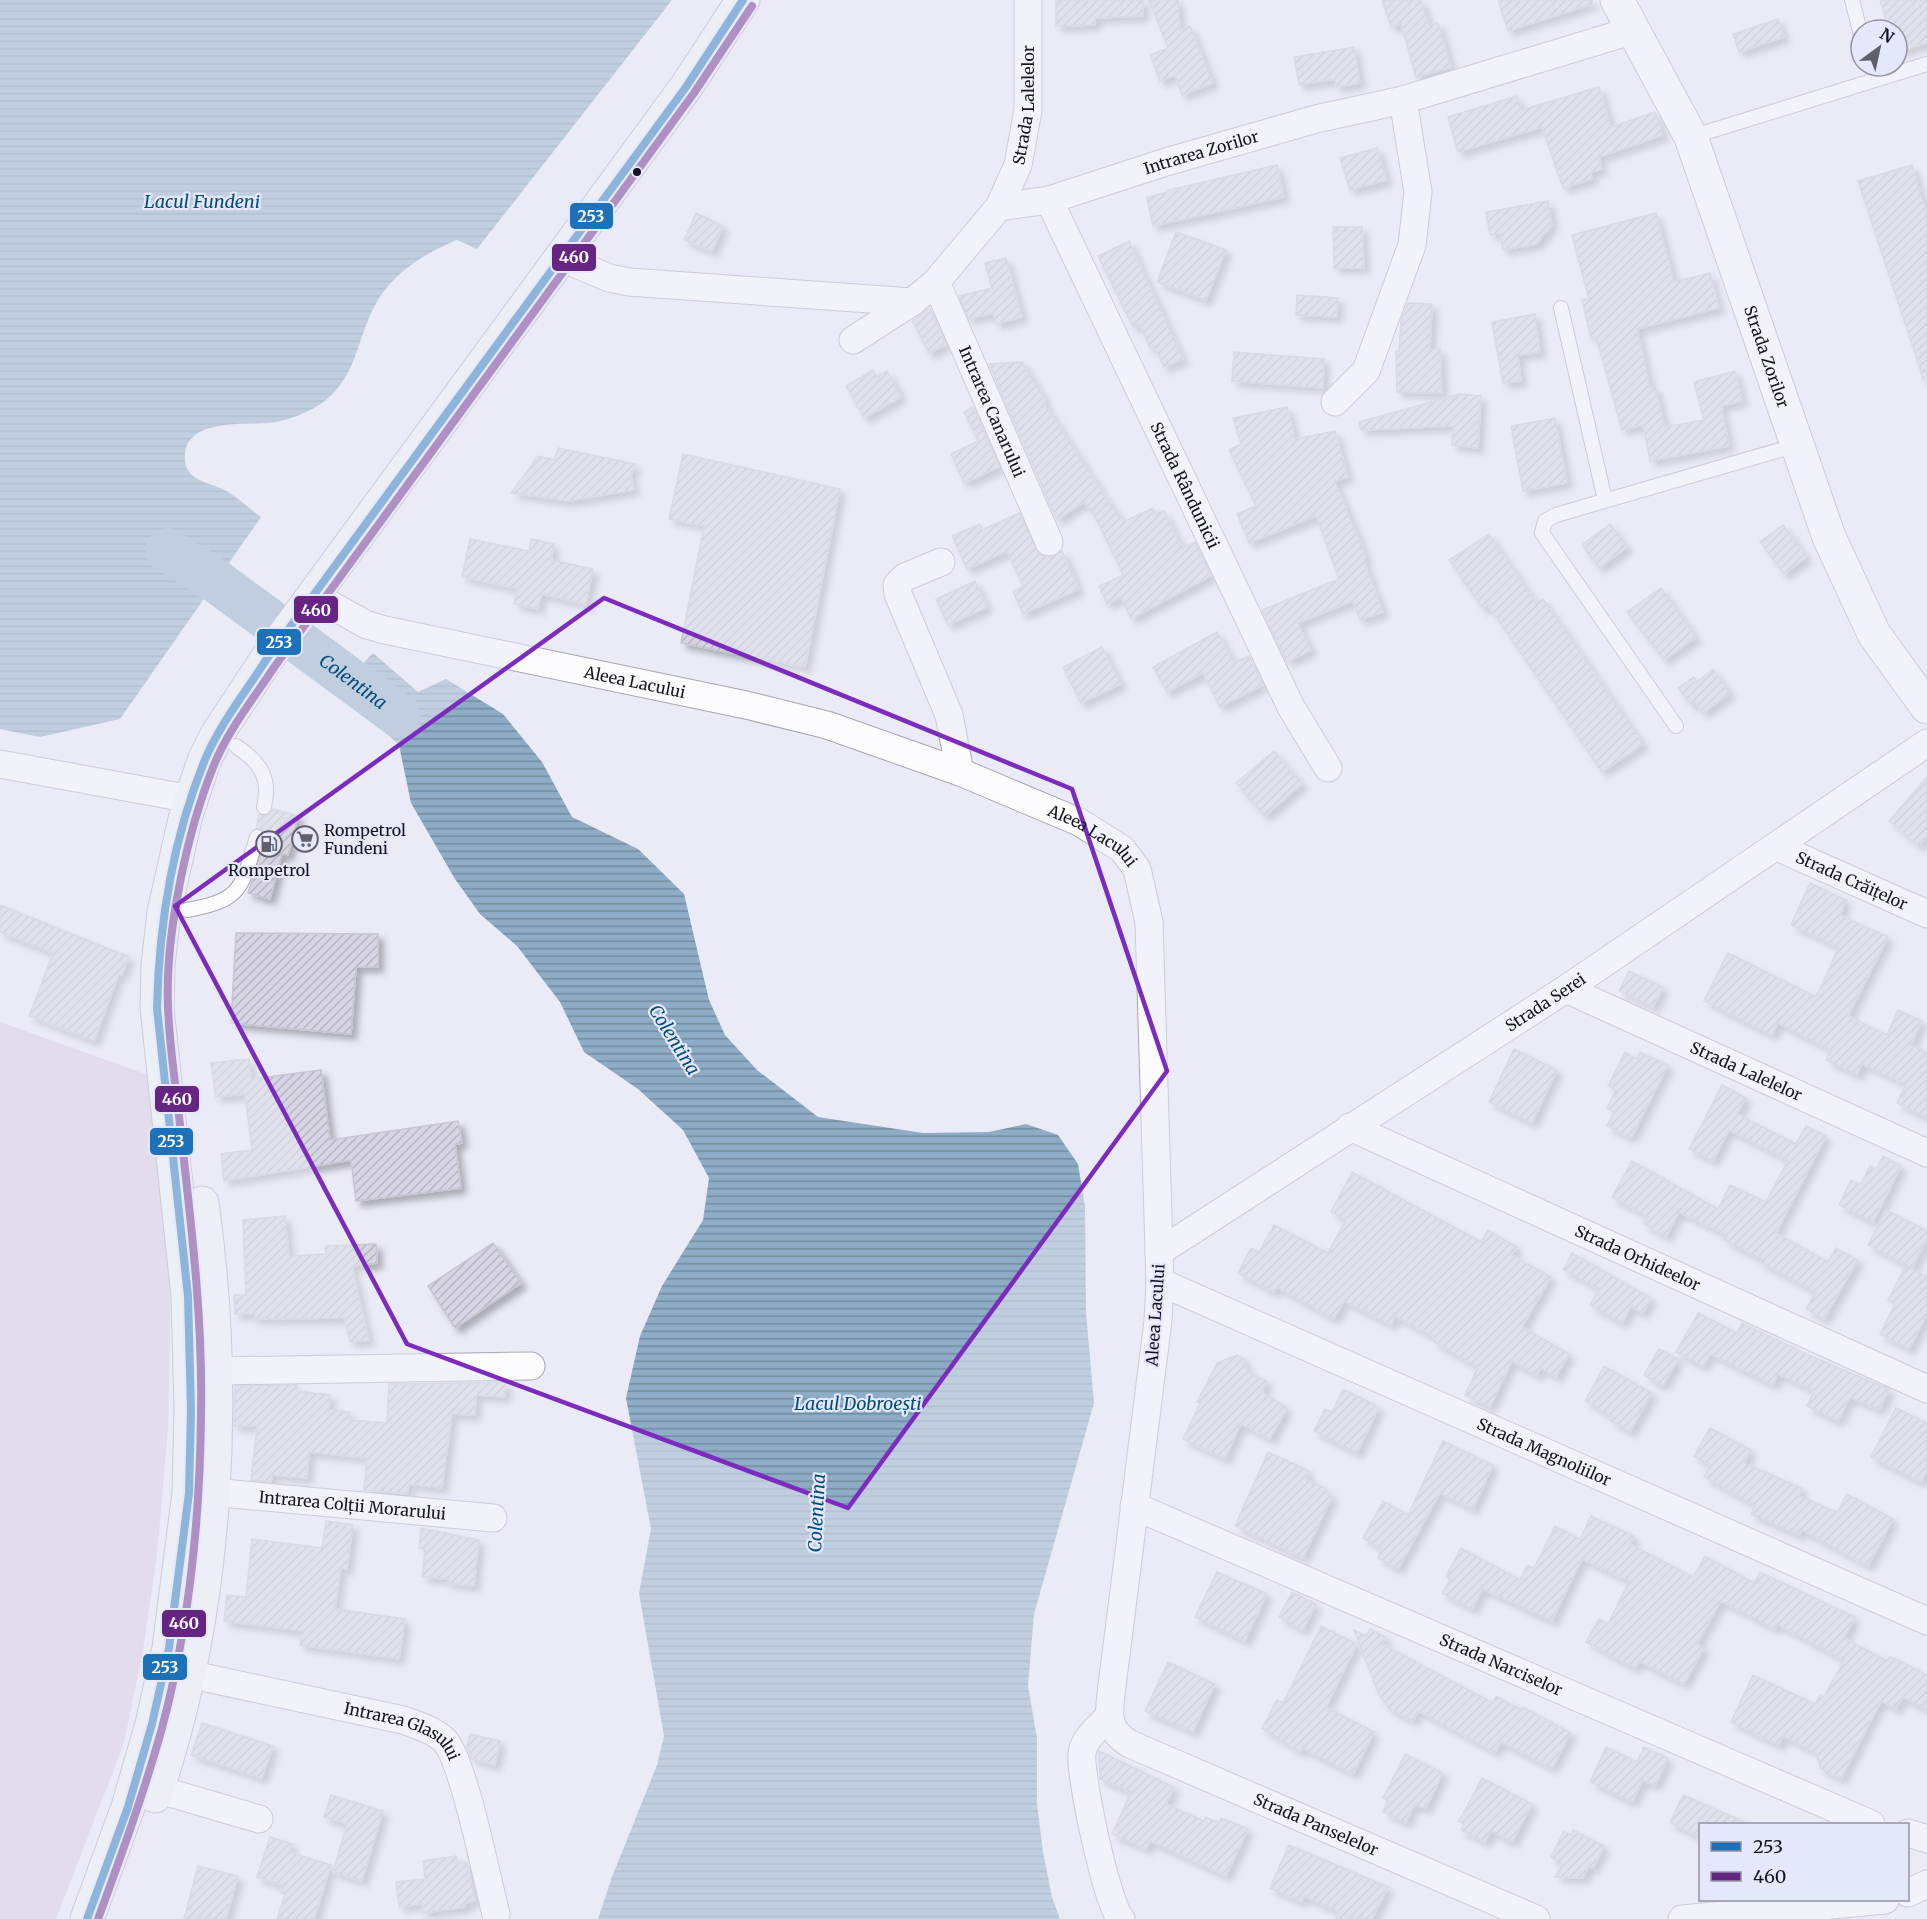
<svg xmlns="http://www.w3.org/2000/svg" width="1927" height="1919" font-family="Merriweather,serif">
<style>
.grass{fill:#d9cae1}
.water{fill:url(#water-rules)}
.lines{fill:none;stroke-linecap:round;stroke-linejoin:round}
.river{stroke:#8eacc6;stroke-width:44}
.building{fill:url(#building-hatch);stroke:#c7c6d1;stroke-width:1.5;filter:url(#shadow)}
.service-casing{stroke:#a6a7b1;stroke-width:16}
.minor-casing{stroke:#a6a7b1;stroke-width:29}
.tertiary-casing{stroke:#a6a7b1;stroke-width:35}
.secondary-casing{stroke:#a6a7b1;stroke-width:35}
.service{stroke:#fcfcfe;stroke-width:14}
.minor{stroke:#fcfcfe;stroke-width:27}
.tertiary{stroke:#fcfcfe;stroke-width:33}
.secondary{stroke:#f1f3f8;stroke-width:33}
.bus-1-casing{stroke:#e5e7fb;stroke-width:12}
.bus-2-casing{stroke:#e5e7fb;stroke-width:12}
.bus-1{stroke:#1d71b8;stroke-width:8}
.bus-2{stroke:#662483;stroke-width:8}
.marked{fill:none;stroke:#7b2cbf;stroke-width:4.5;stroke-linejoin:round}
.bus-dot{fill:#151521;stroke:#e5e7fb;stroke-width:2}
.labels{text-anchor:middle;stroke-width:4.5;stroke-linejoin:round;paint-order:stroke}
.street-label{font-size:16px;fill:#151521;stroke:#e5e7fb}
.poi-label{font-size:16px;fill:#151521;stroke:#e5e7fb;text-anchor:start}
.water-label{font-size:18px;font-style:italic;fill:#014e7a;stroke:#e5e7fb}
.line-badge{stroke:#e5e7fb;stroke-width:2}
.badge-label{font-size:16px;text-anchor:middle;font-weight:bold;fill:#fff}
</style>
<defs>
<pattern id="water-rules" width="6" height="5" patternUnits="userSpaceOnUse" patternTransform="scale(1.5)"><rect width="6" height="5" fill="#8eacc6"/><path d="M0 2.5h6" fill="none" stroke="#738ba0"/></pattern>
<pattern id="building-hatch" width="6" height="6" patternUnits="userSpaceOnUse" patternTransform="scale(1.5)"><rect width="6" height="6" fill="#d7d4e3"/><path d="M-1 1l2-2M0 6l6-6M5 7l2-2" fill="none" stroke="#b8b5c2"/></pattern>
<filter id="shadow"><feDropShadow dx="5.5" dy="5.5" stdDeviation="3" flood-color="#0004"/></filter>
</defs>
<rect width="100%" height="100%" fill="#eaebf6"/>
<path class="grass" d="M0 1022 151 1076 171 1284 168 1428 157 1555 143 1650 124 1743 56 1919H0Z"/>
<path class="water" d="M0 0H672L477 249 457 240C421 255 389 275 372 311 355 347 355 381 319 405 308 412 289 420 276 422 250 426 189 417 185 453 182 483 210 481 228 492 239 499 250 509 261 517L120 719 40 737 0 729Z
M373 653 418 692 446 679 503 714 542 762 572 817 638 849 684 894 709 1000 725 1035 757 1070 818 1117 923 1133 989 1132 1026 1124 1058 1135 1078 1164 1085 1206 1086 1312 1094 1403 1034 1614 1028 1686 1037 1738V1804L1043 1852 1052 1897 1060 1919H598L612 1877 657 1765 664 1736 639 1593 651 1529 626 1398 640 1336 662 1286 703 1220 709 1178 683 1130 638 1089 584 1052 560 1002 517 946 480 914 455 879 411 803 399 745 338 690Z"/>
<g class="lines">
<path class="river" id="s1" d="M167 550 216 581 398 715"/>
</g>
<path class="building" d="M1056 0H1143V16L1095 18V25L1056 26Z
M1149 0H1178L1180 30 1190 26 1213 83 1182 95 1175 75 1160 81 1150 55 1168 48Z
M1382 0H1421L1429 25 1438 23 1451 67 1416 77 1401 24 1391 27Z
M1498 0H1592V4L1508 31Z
M1880 0H1927V43L1897 52V30H1889Z
M1778 19 1784 37 1739 52 1733 34Z
M1354 47 1360 83 1337 87 1335 79 1299 85 1294 57Z
M1599 87 1611 127 1655 112 1663 135 1599 157 1602 169 1590 173 1592 179 1563 188 1542 127 1458 152 1448 117 1517 96 1521 110Z
M1377 148 1387 180 1350 190 1340 158Z
M1277 165 1284 197 1153 226 1147 197 1168 192V190Z
M1912 165 1927 216V377L1923 378 1858 181Z
M1548 201 1552 225 1536 244 1503 250 1500 234 1490 235 1486 212Z
M696 213 723 226 712 251 684 240Z
M1656 213 1674 282 1710 273 1719 308 1637 329 1650 388 1655 387 1665 427 1704 420 1694 382 1735 371 1742 401 1721 406 1729 446 1650 461 1643 425 1622 430 1596 337 1591 339 1582 300 1589 299 1572 235Z
M1333 227H1362L1364 268H1334Z
M1176 232 1226 250 1206 300 1157 282Z
M1129 241 1183 359 1164 367 1154 346 1150 348 1139 324 1133 327 1098 256Z
M1006 258 1022 317 996 324 993 313 969 319 959 296 992 288 985 263Z
M1297 295 1338 298 1337 317 1296 315Z
M1408 303 1432 304 1430 349H1440L1442 393 1397 392 1396 351H1399L1401 321Z
M930 308 946 345 929 353 912 321Z
M1535 314 1540 352 1518 355 1521 381 1503 383 1492 322Z
M1234 352 1324 359 1323 388 1232 381Z
M1022 362 1046 401 1044 403 1119 518 1123 516 1125 521 1153 508 1156 514 1164 511 1182 548 1195 542 1211 576 1131 619 1121 597 1107 604 1099 586 1123 575 1091 508 1089 509 1084 502 1057 520 989 364Z
M873 370 877 377 887 371 901 397 864 418 846 386Z
M1460 394 1481 396 1478 448 1452 445 1453 426 1361 430 1359 422Z
M973 407 999 467 964 483 951 454 978 441 964 412Z
M1287 407 1295 439 1335 431 1348 477 1335 481 1366 557 1363 558 1383 612 1360 620 1353 601 1298 623 1311 650 1287 662 1262 610 1339 579 1316 516 1249 543 1237 514 1256 506 1229 450 1241 444 1233 418Z
M1555 418 1567 483 1523 491 1511 426Z
M558 448 635 464 631 476 634 490 569 501 511 493 538 456 554 460Z
M683 454 840 489 805 667 681 643 704 526 669 519Z
M1019 513 1039 554 1048 558 1062 551 1079 589 1023 614 1013 591 1023 587 1007 551 967 569 952 536 980 524 982 530Z
M1610 524 1627 547 1599 568 1582 545Z
M1783 525 1807 557 1784 574 1760 542Z
M1489 534 1536 603 1543 599 1643 744 1602 772 1488 605 1483 609 1449 560Z
M470 539 529 551 531 539 554 544 551 560 593 569 586 604 541 594 538 609 514 604 517 589 462 577Z
M975 581 987 607 948 625 936 599Z
M1661 588 1696 637 1664 660 1627 612Z
M1217 632 1234 663 1249 656 1263 685 1220 707 1203 673 1167 692 1153 667Z
M1102 647 1121 684 1081 703 1063 667Z
M1713 669 1730 693 1703 713 1695 702 1691 705 1678 688 1694 677 1697 682Z
M1274 751 1302 784 1265 816 1236 783Z
M1927 777V836L1919 846 1889 821Z
M273 809 298 816 288 855 282 853 270 899 248 893 266 839 264 831 256 828 259 815H268Z
M1810 883 1846 900 1840 915 1888 937 1848 1016 1887 1035 1898 1010 1922 1021 1911 1045 1927 1053V1118L1897 1103 1906 1084 1862 1064 1857 1075 1826 1060 1831 1050 1778 1023 1772 1035 1704 1001 1728 953 1816 997 1839 947 1791 925Z
M0 905 129 957 122 975 119 974 94 1041 29 1016 53 953 0 932Z
M236 933 378 934V967H356L351 1034 231 1023Z
M1629 971 1663 987 1653 1007 1619 991Z
M1514 1049 1557 1070 1532 1123 1489 1102Z
M1625 1052 1637 1059 1640 1052 1668 1065 1631 1138 1607 1126 1614 1112 1607 1108 1616 1090 1608 1086Z
M249 1059 251 1079 321 1070 330 1140 458 1121 462 1143 455 1144 461 1188 356 1201 351 1160 224 1181 221 1154 252 1150 245 1094 216 1097 211 1063Z
M1722 1085 1746 1098 1737 1114 1796 1144 1806 1126 1826 1136 1776 1233 1828 1262 1836 1248 1858 1260 1824 1319 1806 1309 1816 1292 1760 1262 1762 1259 1724 1240 1727 1235 1679 1212 1666 1237 1644 1224 1648 1217 1612 1197 1632 1161 1718 1209 1730 1185 1766 1202 1788 1160 1729 1130 1713 1161 1689 1149Z
M1883 1156 1901 1166 1873 1222 1839 1205 1851 1180 1860 1185 1870 1166 1876 1169Z
M1352 1172 1481 1242 1488 1230 1517 1247 1512 1255 1551 1277 1522 1327 1569 1354 1556 1377 1541 1368 1537 1375 1512 1361 1490 1407 1465 1395 1478 1367 1434 1342 1436 1338 1395 1316 1391 1325 1344 1301 1334 1319 1277 1287 1274 1292 1238 1273 1251 1248 1259 1252 1274 1225 1328 1253 1346 1219 1331 1212Z
M1886 1210 1927 1231V1239L1912 1268 1868 1245Z
M285 1216 289 1256 326 1254 325 1246 376 1244 377 1263 352 1266 369 1340 350 1342 344 1318 254 1319V1314H235L234 1295H246L243 1220Z
M493 1243 521 1283 455 1328 428 1286Z
M1572 1253 1651 1298 1643 1313 1631 1307 1622 1323 1590 1305 1599 1289 1563 1270Z
M1906 1265 1927 1277V1314L1909 1349 1880 1334 1895 1304 1888 1300Z
M1698 1313 1737 1333 1742 1323 1808 1355 1889 1389 1879 1410 1850 1397 1838 1421 1807 1406 1814 1391 1778 1374 1773 1385 1710 1354 1703 1366 1676 1352Z
M1659 1349 1678 1359 1663 1386 1644 1375Z
M1237 1355 1244 1359 1248 1372 1267 1381 1262 1392 1287 1408 1270 1439 1241 1424 1225 1459 1183 1439 1200 1403 1197 1402 1217 1363Z
M1604 1366 1652 1393 1630 1432 1610 1420 1612 1416 1585 1401Z
M506 1382 505 1397 476 1395 475 1415 452 1414 442 1488 409 1484 407 1494 364 1490 367 1458 309 1452 307 1478 272 1475 271 1482 251 1480 257 1426H234L235 1386 297 1385V1391L330 1395 329 1410 349 1412V1420L387 1423 389 1384Z
M1343 1389 1379 1407 1357 1453 1314 1431 1325 1409 1332 1412Z
M1896 1408 1927 1423V1470L1921 1482 1871 1457Z
M1710 1428 1751 1450 1744 1463 1802 1488 1799 1496 1837 1512 1847 1494 1893 1519 1868 1566 1802 1530 1799 1535 1751 1514 1755 1505 1704 1477 1710 1465 1694 1456Z
M1443 1441 1493 1465 1473 1509 1440 1493 1398 1569 1378 1558 1382 1549 1363 1538 1383 1501 1408 1515Z
M1268 1452 1309 1471 1305 1479 1323 1487 1332 1497 1303 1558 1235 1526Z
M1591 1516 1634 1536 1630 1544 1693 1577 1705 1556 1754 1583 1760 1572 1855 1617 1844 1638 1887 1661 1890 1656 1927 1675V1710L1903 1697 1896 1709 1881 1701 1841 1779 1821 1769 1816 1753 1783 1736 1779 1745 1731 1722 1753 1675 1815 1704 1820 1695 1824 1697 1844 1660 1777 1624 1775 1629 1721 1601 1697 1644 1704 1648 1684 1684 1639 1661 1635 1668 1586 1642 1599 1619 1608 1624 1629 1581 1582 1559 1552 1621 1483 1589 1472 1609 1442 1593 1450 1579 1446 1576 1461 1548 1520 1580 1527 1565 1534 1568 1555 1526 1580 1539Z
M326 1521 353 1525 347 1569 341 1568 335 1609 405 1619 399 1659 300 1645 302 1631 224 1621 227 1595 246 1597 252 1539 322 1548Z
M421 1528 479 1540 474 1586 448 1583V1579L422 1577 425 1549 419 1548Z
M1217 1572 1267 1594 1245 1641 1195 1617Z
M1292 1592 1316 1604 1303 1630 1279 1617Z
M1321 1626 1357 1644 1326 1707 1374 1732 1353 1774 1302 1748 1300 1752 1262 1728 1277 1700 1283 1703Z
M1370 1629 1386 1637 1382 1644 1493 1703 1496 1696 1521 1710 1523 1707 1571 1733 1552 1768 1501 1742 1495 1752 1418 1711 1413 1721 1390 1709 1379 1695 1354 1630 1366 1636Z
M1168 1662 1215 1684 1193 1732 1145 1711Z
M202 1723 273 1746 262 1778 191 1755Z
M470 1734 500 1741 495 1765 472 1759 467 1747Z
M1606 1747 1637 1762 1644 1747 1668 1758 1655 1786 1643 1780 1632 1802 1590 1782Z
M1099 1751 1174 1787 1166 1804 1204 1821 1206 1817 1219 1823 1221 1818 1248 1829 1226 1876 1150 1841 1146 1849 1112 1834 1131 1792 1100 1779Z
M1405 1754 1443 1773 1426 1808 1414 1805 1406 1823 1383 1812 1388 1801 1383 1798Z
M1482 1778 1532 1804 1512 1842 1491 1831 1485 1842 1461 1830 1464 1824 1459 1821Z
M331 1795 383 1811 362 1881 333 1872 347 1824 324 1817Z
M1683 1795 1749 1824H1701V1837L1670 1823Z
M1573 1830 1604 1846 1593 1868 1589 1866 1583 1878 1555 1877 1562 1864 1551 1857 1564 1831 1571 1835Z
M270 1837 292 1844 289 1852 331 1865 314 1919H277L285 1894 281 1893 284 1886 257 1877Z
M1289 1845 1388 1887 1372 1919H1336L1339 1912 1304 1896 1302 1902 1270 1888Z
M456 1856 457 1863 467 1862 475 1901 465 1903V1907L423 1913 422 1904 399 1907 396 1882 425 1879 423 1861Z
M198 1866 238 1876 226 1919H184Z"/>
<g class="lines">
<g class="service-casing">
<path id="service" d="M1852 0 1861 35
M1691 137 1927 64
M1561 308 1605 500
M1676 726 1542 533 1545 521 1556 515 1797 445
M236 746C260 762 271 777 264 807
M187 910C243 900 241 888 257 837"/>
</g>
<g class="minor-casing">
<g id="minor">
<path id="s2" d="M1049 200 1291 707 1328 768"/>
<path id="s3" d="M999 207 1049 200 1166 162 1316 119 1403 100 1634 30"/>
<path d="M560 257 609 278 629 282 912 302"/>
<path id="s4" d="M936 282 1049 542"/>
<path id="s5" d="M853 340 912 302 936 282 999 207 1018 165 1028 110V0"/>
<path d="M1335 402 1366 371 1412 245 1418 192 1403 100"/>
<path d="M941 562 905 577 897 585 898 594 949 715 960 772"/>
<path id="s6" d="M331 605 367 625 385 630 746 705 827 725 960 772 1079 822 1122 849 1137 869 1149 922 1160 1282 1158 1321 1111 1694C1108 1717 1108 1731 1130 1744L1536 1919"/>
<path d="M0 764 191 799"/>
<path id="s7" d="M1777 847 1927 914"/>
<path id="s8" d="M1566 989 1927 1153"/>
<path id="s9" d="M1350 1127 1927 1389"/>
<path id="s10" d="M1159 1252 1566 989 1927 743"/>
<path id="s11" d="M1160 1282 1927 1621"/>
<path d="M215 1371 531 1366"/>
<path id="s12" d="M211 1492 493 1518"/>
<path id="s13" d="M1134 1506 1871 1824"/>
<path id="s14" d="M188 1674 403 1720C417 1725 434 1730 445 1741 464 1762 487 1880 496 1914"/>
<path d="M1108 1717C1099 1727 1083 1739 1082 1754 1080 1778 1107 1904 1121 1919"/>
<path d="M157 1789 259 1819"/>
<path d="M1908 1833 1927 1839"/>
<path d="M1908 1893 1927 1884"/>
<path d="M1682 1919 1885 1900"/>
</g>
</g>
<g class="tertiary-casing">
<g id="tertiary">
<path id="s15" d="M1617 0 1691 137 1829 537 1874 634 1927 707"/>
</g>
</g>
<g class="secondary-casing">
<path id="secondary" d="M155 1796C218 1612 229 1395 202 1203
M87 1919 128 1807 152 1724 169 1648 189 1493 191 1410 188 1296 157 1008 158 965 164 912 186 815 204 761 218 733 266 660 686 87 743 0"/>
</g>
<use href="#service" class="service"/>
<use href="#minor" class="minor"/>
<use href="#tertiary" class="tertiary"/>
<use href="#secondary" class="secondary"/>
<g class="bus-1-casing">
<path id="bus-1" d="M87 1919 128 1807 152 1724 169 1648 189 1493 191 1410 188 1296 157 1008C159 925 173 839 204 762 219 725 245 693 266 660L686 87 743 0"/>
</g>
<g class="bus-2-casing">
<path id="bus-2" d="M98 1919C121 1856 144 1793 162 1728 189 1627 200 1518 201 1414 203 1314 190 1215 179 1116 175 1080 169 1043 168 1006 165 935 187 831 214 765 228 730 254 698 275 666L694 93 752 6"/>
</g>
<use href="#bus-1" class="bus-1"/>
<use href="#bus-2" class="bus-2"/>
</g>
<path d="M0 0H1927V1919H0ZM604 598 1072 789 1167 1071 848 1508 407 1344 175 906Z" fill="#eaebf6" fill-opacity=".55" fill-rule="evenodd"/>
<path class="marked" d="M604 598 1072 789 1167 1071 848 1508 407 1344 175 906Z"/>
<defs>
<g id="supermarket-ring" transform="scale(1.35)"><circle r="9.5" fill="#e5e7fb" stroke="#60606c" stroke-width="1.5"/><path d="M-6-5.5h2.5l.6 2H6L4.5 2H-2.5L-4.4-4H-6ZM-1.5 3.2a1.3 1.3 0 1 0 .1 0ZM3 3.2a1.3 1.3 0 1 0 .1 0Z" fill="#60606c"/></g>
<g id="fuel-ring" transform="scale(1.35)"><circle r="9.5" fill="#e5e7fb" stroke="#60606c" stroke-width="1.5"/><path d="M-5.5-6h7V0h2V4h1.3V-2.5L3-4.5l.8-.8L6-3V5H2.5V1h-1V6h-7ZM-4.2-4.7v3.2H.2V-4.7Z" fill="#60606c"/></g>
</defs>
<g fill-rule="evenodd">
<use href="#supermarket-ring" x="305" y="839"/>
<use href="#fuel-ring" x="269" y="844"/>
</g>
<circle class="bus-dot" cx="637" cy="172" r="5"/>
<g class="labels">
<g class="street-label">
<text dy="6" stroke="none"><textPath href="#s5" startOffset="306">Strada Lalelelor</textPath></text>
<text dy="6" stroke="none"><textPath href="#s3" startOffset="210">Intrarea Zorilor</textPath></text>
<text dy="6" stroke="none"><textPath href="#s15" startOffset="388">Strada Zorilor</textPath></text>
<text dy="6" stroke="none"><textPath href="#s4" startOffset="141">Intrarea Canarului</textPath></text>
<text dy="6" stroke="none"><textPath href="#s2" startOffset="316">Strada Rândunicii</textPath></text>
<text dy="6" stroke="none"><textPath href="#s6" startOffset="315">Aleea Lacului</textPath></text>
<text dy="6" stroke="none"><textPath href="#s6" startOffset="801">Aleea Lacului</textPath></text>
<text dy="6" stroke="none"><textPath href="#s7" startOffset="82">Strada Crăițelor</textPath></text>
<text dy="6" stroke="none"><textPath href="#s10" startOffset="460">Strada Serei</textPath></text>
<text dy="6" stroke="none"><textPath href="#s8" startOffset="198">Strada Lalelelor</textPath></text>
<text dy="6" stroke="none"><textPath href="#s9" startOffset="316">Strada Orhideelor</textPath></text>
<text transform="translate(1155 1315) rotate(-86)" y="6">Aleea Lacului</text>
<text dy="6" stroke="none"><textPath href="#s11" startOffset="420">Strada Magnoliilor</textPath></text>
<text dy="6" stroke="none"><textPath href="#s12" startOffset="142">Intrarea Colții Morarului</textPath></text>
<text dy="6" stroke="none"><textPath href="#s13" startOffset="400">Strada Narciselor</textPath></text>
<text dy="6" stroke="none"><textPath href="#s14" startOffset="224">Intrarea Glasului</textPath></text>
<text dy="6" stroke="none"><textPath href="#s6" startOffset="1948">Strada Panselelor</textPath></text>
</g>
<g class="poi-label">
<text x="324" y="836">Rompetrol<tspan x="324" dy="18">Fundeni</tspan></text>
<text x="269" y="876" text-anchor="middle">Rompetrol</text>
</g>
<g class="water-label">
<text x="202" y="208">Lacul Fundeni</text>
<text dy="6" stroke="none"><textPath href="#s1" startOffset="228">Colentina</textPath></text>
<text transform="translate(674 1040) rotate(58)" y="6">Colentina</text>
<text x="858" y="1410">Lacul Dobroești</text>
<text transform="translate(817 1513) rotate(-87)" y="6">Colentina</text>
</g>
</g>
<g class="line-badge">
<rect x="569" y="202" width="45" height="28" rx="6" fill="#1d71b8"/>
<rect x="551" y="243" width="46" height="29" rx="6" fill="#662483"/>
<rect x="293" y="595" width="46" height="29" rx="6" fill="#662483"/>
<rect x="256" y="628" width="46" height="28" rx="6" fill="#1d71b8"/>
<rect x="154" y="1085" width="46" height="28" rx="6" fill="#662483"/>
<rect x="149" y="1127" width="45" height="29" rx="6" fill="#1d71b8"/>
<rect x="161" y="1609" width="46" height="29" rx="6" fill="#662483"/>
<rect x="142" y="1653" width="46" height="28" rx="6" fill="#1d71b8"/>
</g>
<g class="badge-label">
<text x="591" y="222">253</text>
<text x="574" y="263">460</text>
<text x="316" y="616">460</text>
<text x="279" y="648">253</text>
<text x="177" y="1105">460</text>
<text x="171" y="1147">253</text>
<text x="184" y="1629">460</text>
<text x="165" y="1673">253</text>
</g>
<rect x="1699" y="1823" width="210" height="78" fill="#e5e7fb" stroke="#9293a4" stroke-width="1.5"/>
<rect x="1711" y="1842" width="30" height="9" fill="#1d71b8" stroke="#9293a4" stroke-width="1.5"/>
<text x="1753" y="1853" font-size="18" fill="#151521">253</text>
<rect x="1711" y="1872" width="30" height="9" fill="#662483" stroke="#9293a4" stroke-width="1.5"/>
<text x="1753" y="1883" font-size="18" fill="#151521">460</text>
<g transform="translate(1879 48) rotate(33)"><circle r="28" fill="#e5e7fb" stroke="#9293a4" stroke-width="1.5"/>
<path d="M0-4.5L10 22L0 15L-10 22Z" fill="#60606c"/>
<text y="-9" font-size="16" font-weight="bold" text-anchor="middle" fill="#151521">N</text>
</g>
</svg>
